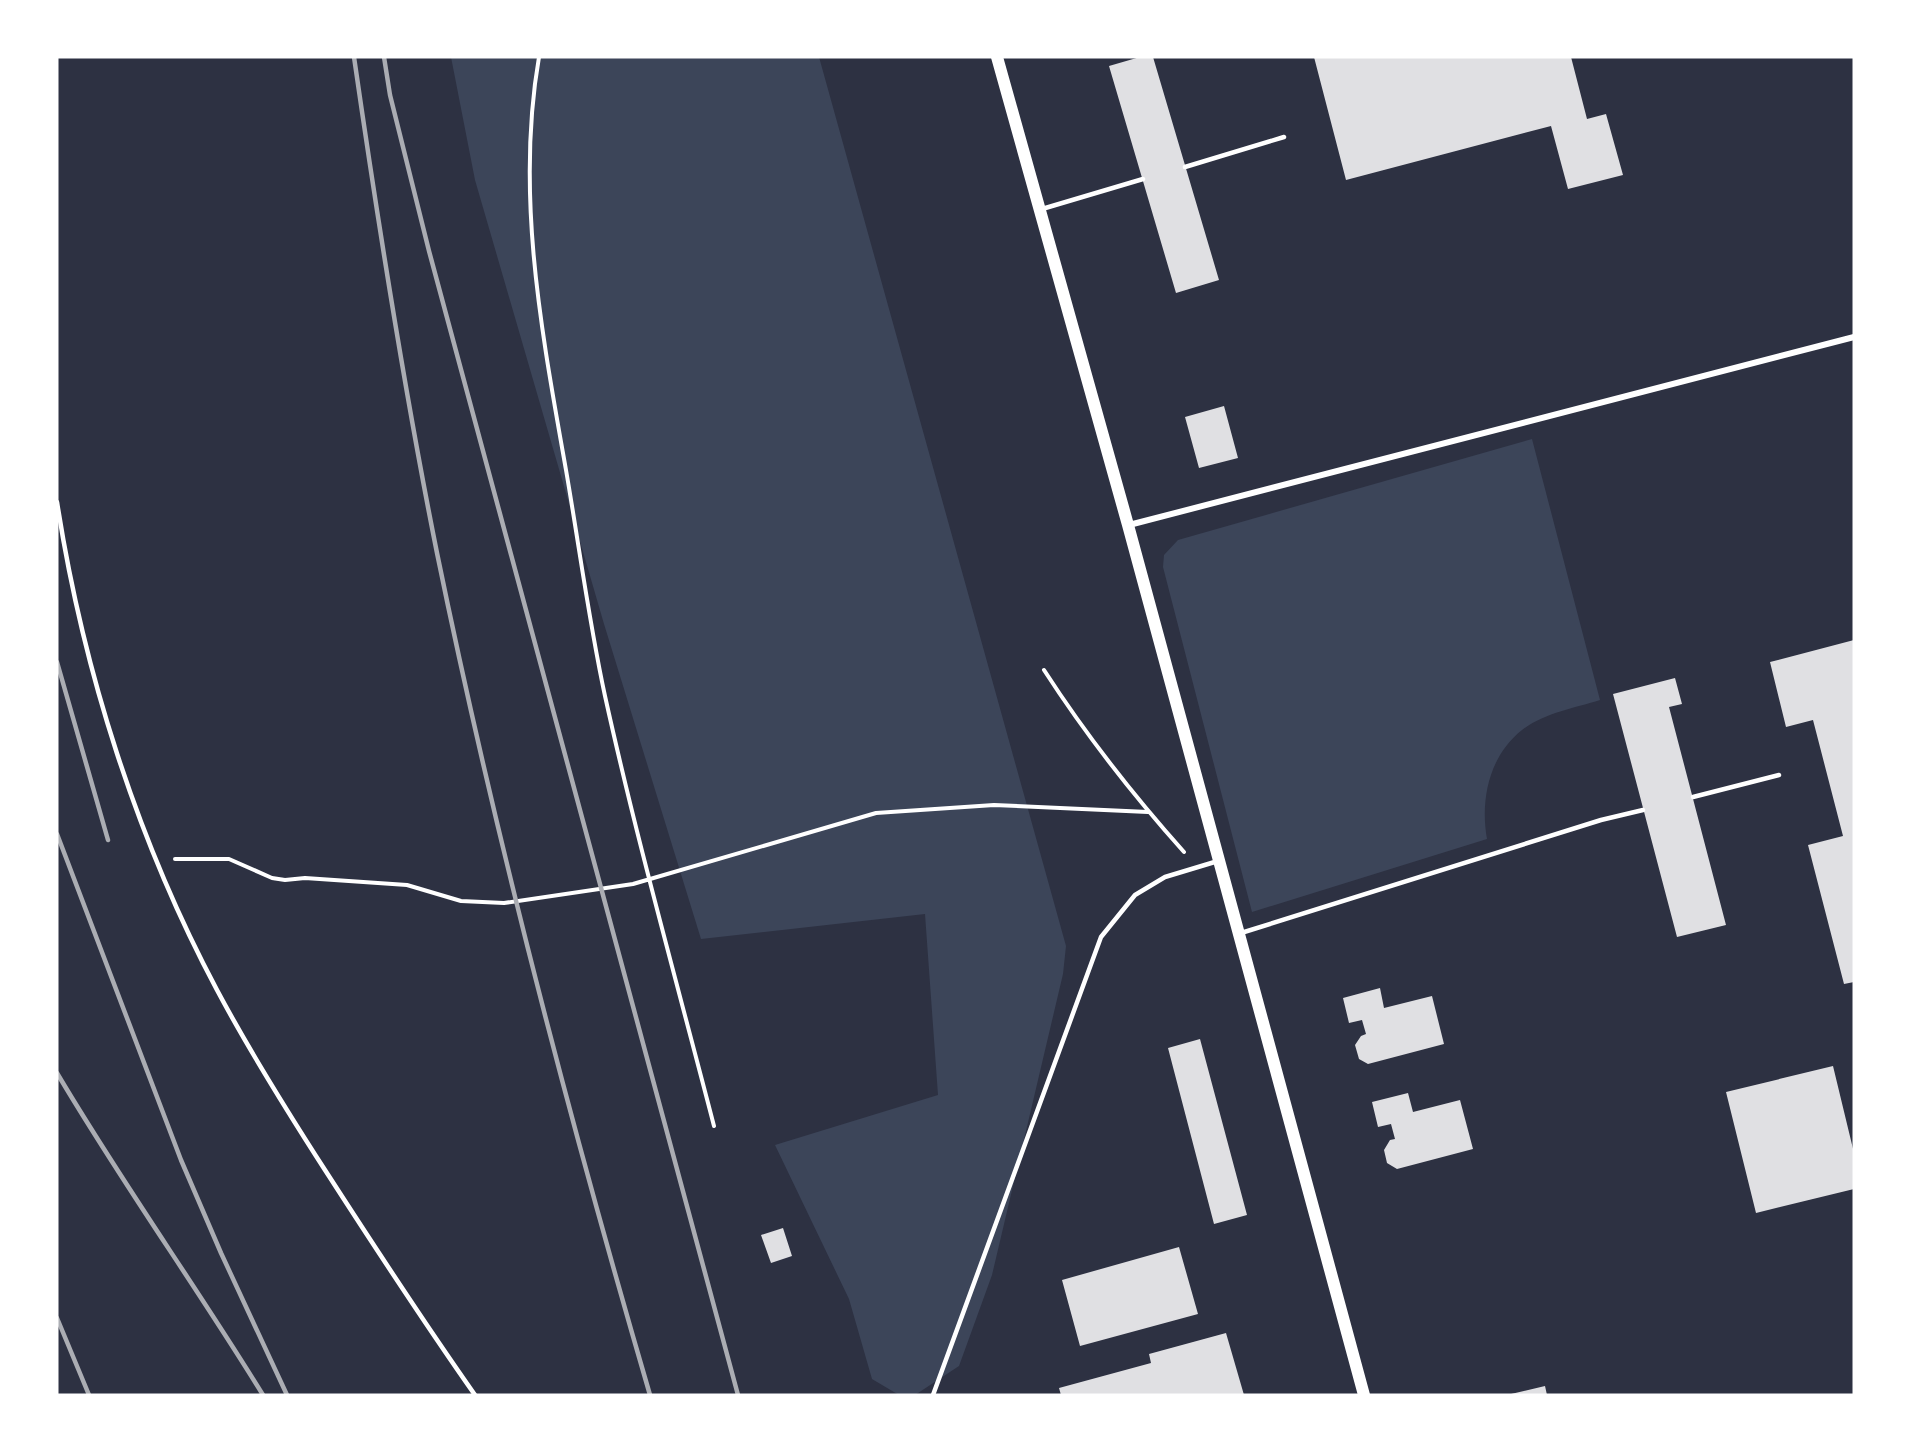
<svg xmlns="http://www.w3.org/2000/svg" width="1911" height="1452" font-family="'Times New Roman',serif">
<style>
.green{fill:#3c4559}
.building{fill:#e0e0e3}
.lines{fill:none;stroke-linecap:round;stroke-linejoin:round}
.path{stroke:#fff;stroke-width:4}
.service{stroke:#fff;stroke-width:4.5}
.minor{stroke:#fff;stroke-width:6}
.secondary{stroke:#fff;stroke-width:12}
.rail{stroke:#abadb3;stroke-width:4.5}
</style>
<rect width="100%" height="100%" fill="#2d3142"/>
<path class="green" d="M451 57H819L1066 946 1063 974 992 1275 959 1366 915 1395H899L872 1379 849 1299 775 1145 938 1095 925 914 701 939 604 624 475 180Z
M1532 439 1600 700C1575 708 1544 713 1522 730 1489 756 1480 800 1487 839L1252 912 1163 567 1164 555 1178 540Z"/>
<path class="building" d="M1140 57H1153L1219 280 1176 293 1109 66Z
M1314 57H1571L1587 119 1606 114 1623 175 1568 189 1551 126 1346 180Z
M1224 406 1238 458 1199 468 1185 417Z
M1854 640V982L1844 984 1808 845 1843 836 1813 720 1786 727 1770 662Z
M1675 678 1682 704 1669 707 1726 925 1677 937 1613 694Z
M1380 988 1384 1008 1432 996 1444 1044 1368 1064 1359 1059 1355 1045 1361 1036 1366 1034 1362 1020 1349 1023 1343 998Z
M1200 1039 1247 1215 1214 1224 1168 1048Z
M1833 1066 1854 1153V1189L1756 1213 1726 1092Z
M1408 1093 1413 1112 1460 1100 1473 1149 1397 1169 1387 1163 1384 1150 1390 1140 1395 1139 1391 1124 1378 1127 1372 1102Z
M783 1228 792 1256 771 1263 761 1235Z
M1179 1247 1198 1314 1080 1346 1062 1280Z
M1226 1333 1244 1395H1061L1059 1388 1151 1363 1149 1354Z
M1545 1386 1547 1395H1511V1394Z"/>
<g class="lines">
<path class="path" d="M539 57C515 195 542 334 566 470 579 545 589 622 605 696 637 841 677 983 714 1126
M1044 670C1086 735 1133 795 1184 852
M175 859H229L272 878 285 880 305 878 407 885 461 901 504 903 633 884 876 813 994 805 1148 812"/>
<path class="service" d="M1185 167 1284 137
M1042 209 1143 179
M57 502C83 670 137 840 217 990 250 1052 287 1111 325 1170 374 1246 423 1321 475 1395
M1693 797 1779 775
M1241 933 1601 820 1643 810
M933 1395 1101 937 1135 895 1165 877 1218 861"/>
<path class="minor" d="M1129 525 1854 337"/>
<path class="secondary" d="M997 57 1128 525 1364 1395"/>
<path class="rail" d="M354 57C378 223 404 389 437 553 495 836 569 1118 650 1395
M384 57 390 95 429 251 738 1395
M57 662 108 840
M57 834 181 1160 221 1253 287 1395
M57 1073C122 1183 196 1286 263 1395
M57 1318 89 1395"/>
</g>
<rect width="1911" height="1452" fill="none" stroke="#ffffff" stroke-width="117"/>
</svg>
